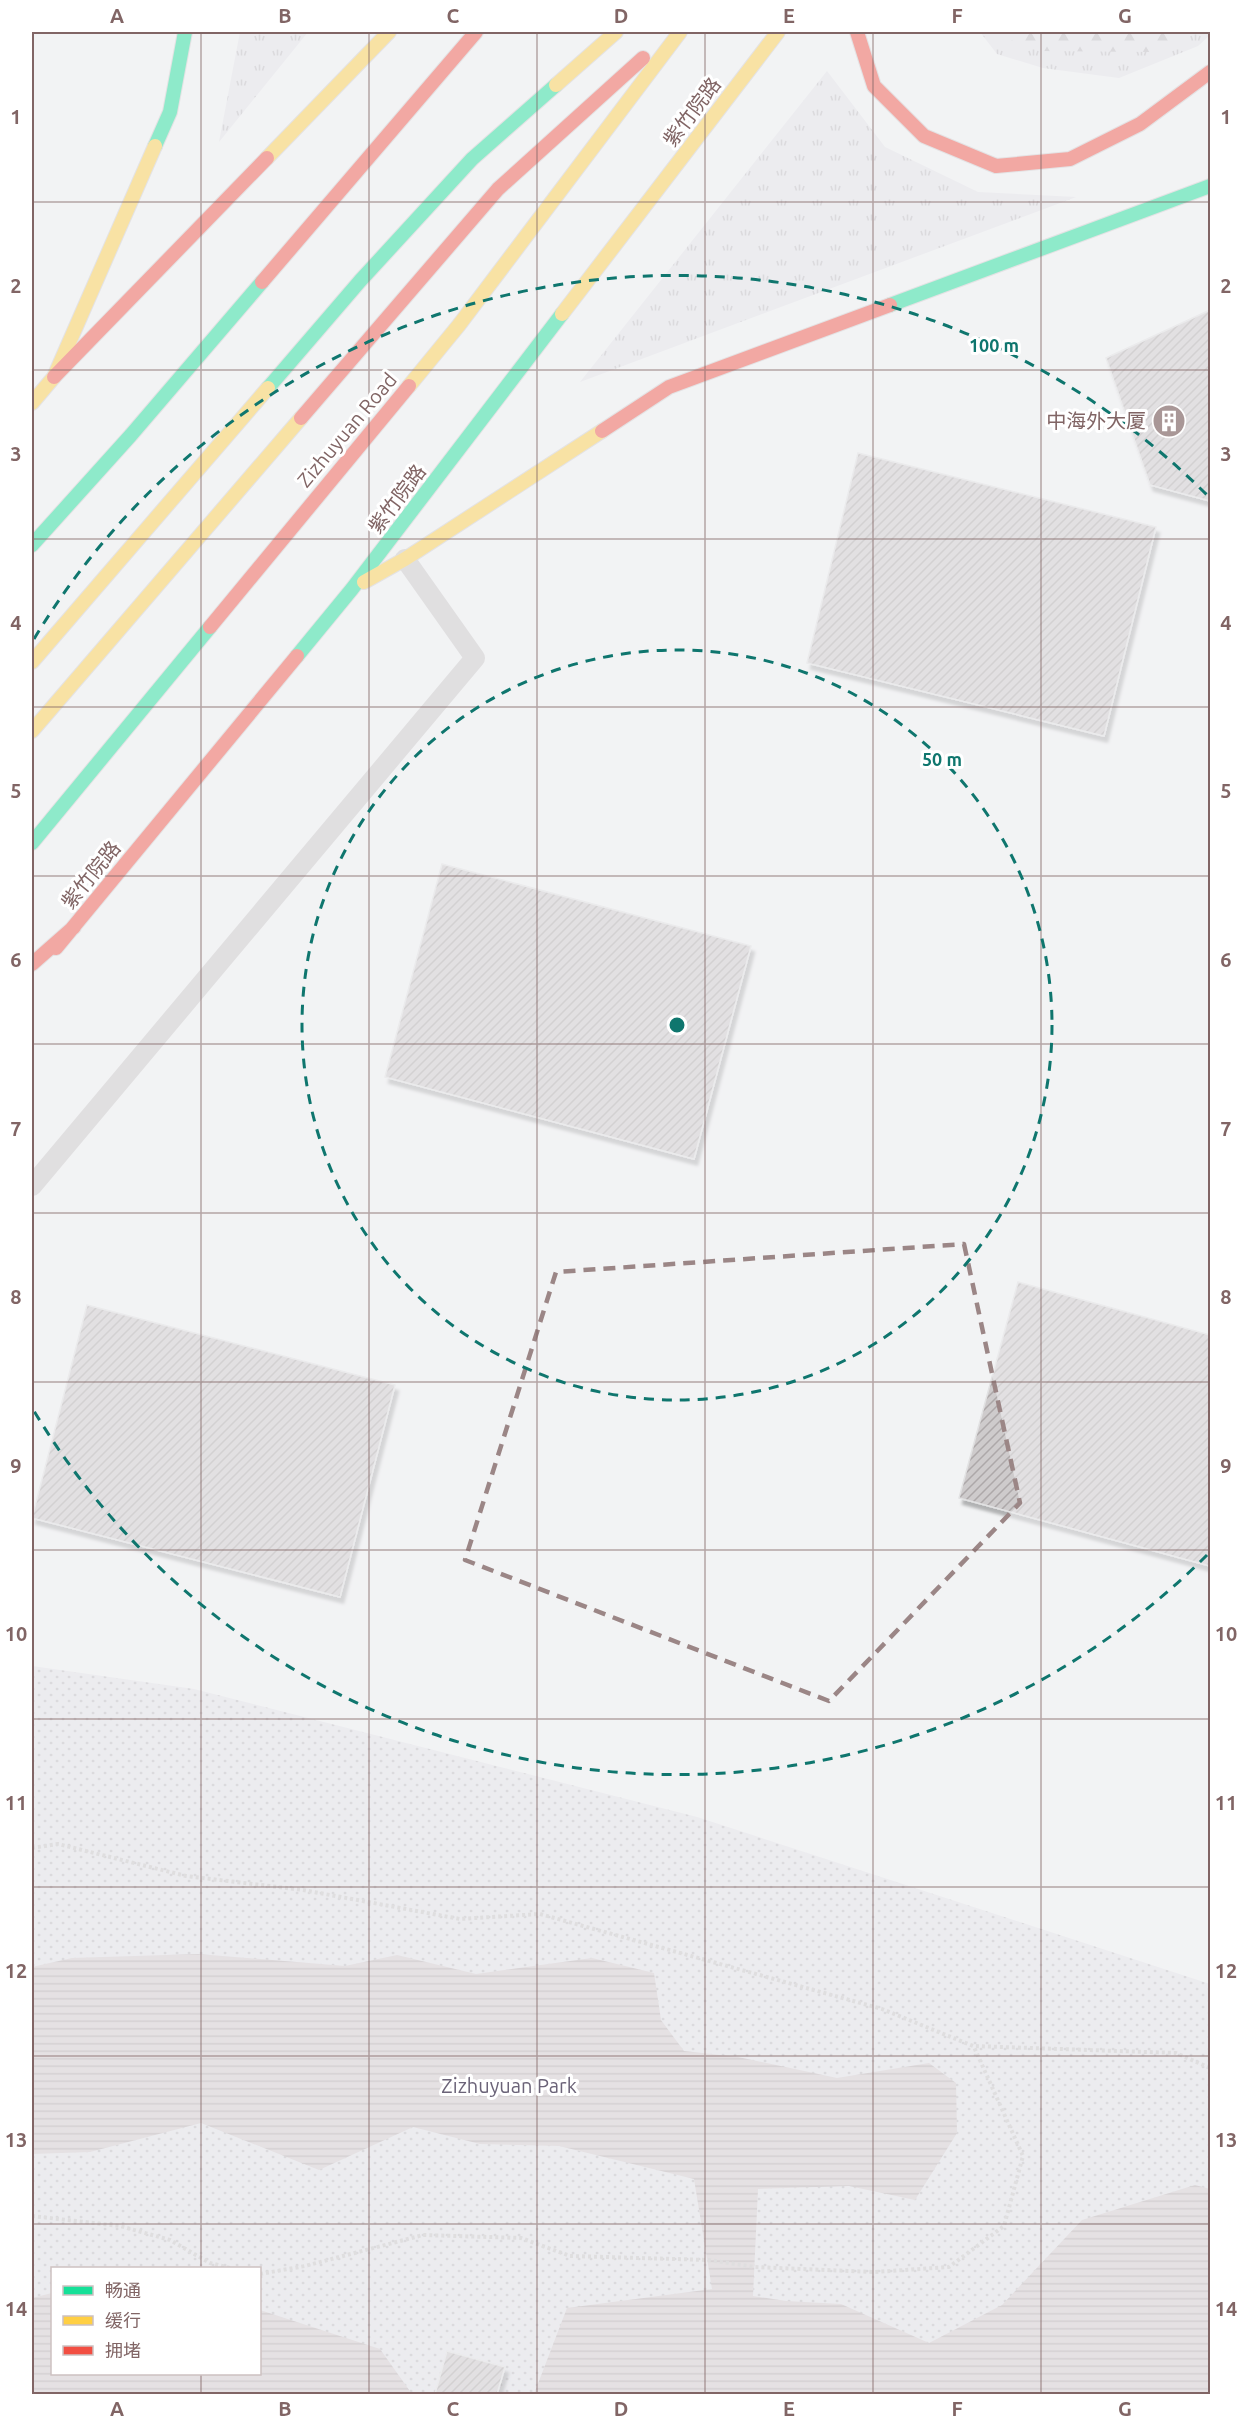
<svg xmlns="http://www.w3.org/2000/svg" width="1242" height="2426" font-family="Ubuntu,'Noto Sans SC',sans-serif">
<style>
.grass{fill:url(#grass-tufts)}
.forest{fill:url(#forest-firs)}
.park{fill:url(#park-dots);fill-rule:evenodd}
.water{fill:url(#water-rules)}
.building{fill:url(#building-hatch);stroke:#e2e2e3;stroke-width:1.5;filter:url(#shadow)}
.lines{fill:none;stroke-linecap:round;stroke-linejoin:round}
.fast-casing{stroke:#d2d0d0;stroke-width:16}
.slow-casing{stroke:#d2d0d0;stroke-width:16}
.jam-casing{stroke:#d2d0d0;stroke-width:16}
.path{stroke:#c8c6c6;stroke-width:4;stroke-dasharray:3 3;stroke-linecap:butt}
.lane{stroke:#cac8c8;stroke-width:20}
.fast{stroke:#16e098;stroke-width:14}
.slow{stroke:#ffcf43;stroke-width:14}
.jam{stroke:#f24e42;stroke-width:14}
.marked{fill:none;stroke:#9b8686;stroke-width:4.5;stroke-dasharray:12 8;stroke-linejoin:round}
.grid{fill:none;stroke:#816565;stroke-width:1.5;stroke-opacity:0.55}
.ring{fill:none;stroke:#0f766e;stroke-width:3;stroke-dasharray:10 8}
.labels{text-anchor:middle;stroke-width:6;stroke-linejoin:round;paint-order:stroke}
.street-label{font-size:20px;fill:#816565;stroke:#fff}
.poi-label{font-size:20px;fill:#816565;stroke:#fff;text-anchor:end}
.park-label{font-size:20px;fill:#6b6378;stroke:#fff}
.centre{fill:#0f766e;stroke:#fff;stroke-width:3}
.ring-label{font-size:18px;text-anchor:middle;font-weight:bold;fill:#0f766e;stroke:#fff;stroke-width:6;stroke-linejoin:round;paint-order:stroke}
.neatline{fill:none;stroke:#816565;stroke-width:2}
.grid-label{font-size:20px;text-anchor:middle;font-weight:bold;fill:#816565}
</style>
<defs>
<pattern id="grass-tufts" width="24" height="20" patternUnits="userSpaceOnUse" patternTransform="scale(1.5)"><rect width="24" height="20" fill="#e4e4e9"/><path d="M3 7l-1-3M5 7V3M7 7l1-3M15 17l-1-3M17 17v-4M19 17l1-3" fill="none" stroke="#bebcc0"/></pattern>
<pattern id="forest-firs" width="22" height="20" patternUnits="userSpaceOnUse" patternTransform="scale(1.5)"><rect width="22" height="20" fill="#e4e4e9"/><path d="M5 1l3.5 6h-7zM16 11l3.5 6h-7z" fill="#bebcc0"/></pattern>
<pattern id="park-dots" width="8" height="8" patternUnits="userSpaceOnUse" patternTransform="scale(1.5)"><rect width="8" height="8" fill="#e4e4e9"/><path d="M2 2h.1M6 6h.1" fill="none" stroke="#bebcc0" stroke-width="1.8" stroke-linecap="round"/></pattern>
<pattern id="water-rules" width="6" height="5" patternUnits="userSpaceOnUse" patternTransform="scale(1.5)"><rect width="6" height="5" fill="#d5ccce"/><path d="M0 2.5h6" fill="none" stroke="#b2a9ab"/></pattern>
<pattern id="building-hatch" width="6" height="6" patternUnits="userSpaceOnUse" patternTransform="scale(1.5)"><rect width="6" height="6" fill="#cecbcc"/><path d="M-1 1l2-2M0 6l6-6M5 7l2-2" fill="none" stroke="#ada8a9"/></pattern>
<filter id="shadow"><feDropShadow dx="3.5" dy="6" stdDeviation="1.5" flood-color="#0004"/></filter>
</defs>
<rect width="100%" height="100%" fill="#f2f3f4"/>
<path class="grass" d="M240 32H308L219 142Z
M980 32H1210V35L1198 46 1119 78 1043 68 997 54Z
M827 71 885 147 978 192 1076 197 580 382Z"/>
<path class="forest" d="M999 32H1181L1153 52 1041 51 1008 39Z"/>
<path class="park" d="M32 1666 194 1689 697 1817 1210 1984V2394H32ZM52 2268H260V2374H52Z"/>
<path class="water" d="M198 1954 345 1966 397 1955 476 1974 592 1958 654 1973 661 2020 684 2051 738 2057 837 2078 929 2063 956 2083 957 2133 915 2200 849 2186 758 2189 753 2296 786 2301 841 2304 929 2343 1002 2305 1082 2220 1195 2185 1210 2189V2394H534L567 2308 712 2289 694 2179 559 2146 480 2144 413 2127 319 2170 201 2123 90 2152 32 2154V1967L72 1958Z
M52 2293V2374H260V2310L380 2349 412 2394H32V2298Z"/>
<path class="building" d="M1210 310V501L1150 485 1106 358Z
M858 453 1156 527 1104 736 807 663Z
M442 864 751 946 694 1159 385 1077Z
M1018 1282 1210 1335V1566L959 1498Z
M87 1305 395 1385 340 1597 32 1518Z
M447 2351 505 2367 497 2394H435Z"/>
<g class="lines">
<g class="fast-casing">
<path id="fast" d="M155 146 170 112 185 32
M890 305 1210 186
M268 388 360 281 472 159 556 85
M32 545 131 435 262 282
M297 656 352 589 562 314
M32 843 210 627"/>
</g>
<g class="slow-casing">
<path id="slow" d="M556 85 616 32
M267 158 389 32
M562 314 778 32
M409 386 459 325 680 32
M32 403 54 377 155 146
M364 582 405 559 602 431
M32 662 268 388
M32 731 301 418"/>
</g>
<g class="jam-casing">
<path id="jam" d="M857 32 874 86 924 136 996 166 1070 159 1140 124 1210 72
M262 282 476 32
M54 377 267 158
M301 418 498 189 643 58
M602 431 669 387 890 305
M210 627 409 386
M56 948 297 656
M32 964 74 927"/>
</g>
<path class="path" d="M32 1848 58 1844 186 1876 303 1890 460 1919 540 1914 882 2009 973 2046 1176 2053 1210 2068
M32 2216 120 2226 170 2240 210 2263 230 2268
M260 2274 305 2266 423 2235 521 2238 570 2256 709 2260 755 2267 875 2272 949 2267 1004 2226 1023 2156 974 2047"/>
<path class="lane" d="M32 1186 475 658 405 559"/>
<use href="#fast" class="fast"/>
<use href="#slow" class="slow"/>
<use href="#jam" class="jam"/>
</g>
<path d="M0 0H1242V2426H0ZM964 1244 1020 1503 829 1701 465 1560 556 1272Z" fill="#f2f3f4" fill-opacity=".55" fill-rule="evenodd"/>
<path class="marked" d="M964 1244 1020 1503 829 1701 465 1560 556 1272Z"/>
<path class="grid" d="M201 32V2268M369 32V2394M537 32V2394M705 32V2394M873 32V2394M1041 32V2394M32 202H1210M32 370H1210M32 539H1210M32 707H1210M32 876H1210M32 1044H1210M32 1213H1210M32 1382H1210M32 1550H1210M32 1719H1210M32 1887H1210M32 2056H1210M32 2224H1210M201 2374V2394"/>
<g class="ring">
<circle cx="677" cy="1025" r="375"/>
<path d="M1207 1555A750 750 0 0 1 34 1411M34 639A750 750 0 0 1 1207 495"/>
</g>
<defs>
<g id="building-disc" transform="scale(1.725)"><circle r="9.5" fill="#a99797" stroke="#fff"/><path d="M-4-6H4V6H1V3H-1V6H-4ZM-2.5-4.3h1.7v1.8h-1.7ZM.8-4.3h1.7v1.8H.8ZM-2.5-1h1.7V.8h-1.7ZM.8-1h1.7V.8H.8Z" fill="#fff"/></g>
</defs>
<g fill-rule="evenodd">
<use href="#building-disc" x="1169" y="421"/>
</g>
<g class="labels">
<g class="street-label">
<text transform="translate(692 112) rotate(-53)" y="7">紫竹院路</text>
<text transform="translate(347 430) rotate(-50)" y="7">Zizhuyuan Road</text>
<text transform="translate(397 499) rotate(-53)" y="7">紫竹院路</text>
<text transform="translate(91 875) rotate(-51)" y="7">紫竹院路</text>
</g>
<g class="poi-label">
<text x="1146" y="428">中海外大厦</text>
</g>
<g class="park-label">
<text x="509" y="2093">Zizhuyuan Park</text>
</g>
</g>
<circle cx="677" cy="1025" r="9" class="centre"/>
<g class="ring-label">
<text x="994" y="352">100 m</text>
<text x="942" y="766">50 m</text>
</g>
<rect width="1242" height="2426" fill="none" stroke="#ffffff" stroke-width="66"/>
<rect x="51" y="2267" width="210" height="108" fill="#ffffff" stroke="#cdc1c1" stroke-width="1.5"/>
<rect x="63" y="2286" width="30" height="9" fill="#16e098" stroke="#cdc1c1" stroke-width="1.5"/>
<text x="105" y="2297" font-size="18" fill="#816565">畅通</text>
<rect x="63" y="2316" width="30" height="9" fill="#ffcf43" stroke="#cdc1c1" stroke-width="1.5"/>
<text x="105" y="2327" font-size="18" fill="#816565">缓行</text>
<rect x="63" y="2346" width="30" height="9" fill="#f24e42" stroke="#cdc1c1" stroke-width="1.5"/>
<text x="105" y="2357" font-size="18" fill="#816565">拥堵</text>
<rect x="33" y="33" width="1176" height="2360" class="neatline"/>
<g class="grid-label">
<text x="117" y="23">A</text>
<text x="285" y="23">B</text>
<text x="453" y="23">C</text>
<text x="621" y="23">D</text>
<text x="789" y="23">E</text>
<text x="957" y="23">F</text>
<text x="1125" y="23">G</text>
<text x="16" y="124">1</text>
<text x="1226" y="124">1</text>
<text x="16" y="293">2</text>
<text x="1226" y="293">2</text>
<text x="16" y="461">3</text>
<text x="1226" y="461">3</text>
<text x="16" y="630">4</text>
<text x="1226" y="630">4</text>
<text x="16" y="798">5</text>
<text x="1226" y="798">5</text>
<text x="16" y="967">6</text>
<text x="1226" y="967">6</text>
<text x="16" y="1136">7</text>
<text x="1226" y="1136">7</text>
<text x="16" y="1304">8</text>
<text x="1226" y="1304">8</text>
<text x="16" y="1473">9</text>
<text x="1226" y="1473">9</text>
<text x="16" y="1641">10</text>
<text x="1226" y="1641">10</text>
<text x="16" y="1810">11</text>
<text x="1226" y="1810">11</text>
<text x="16" y="1978">12</text>
<text x="1226" y="1978">12</text>
<text x="16" y="2147">13</text>
<text x="1226" y="2147">13</text>
<text x="16" y="2316">14</text>
<text x="1226" y="2316">14</text>
<text x="117" y="2416">A</text>
<text x="285" y="2416">B</text>
<text x="453" y="2416">C</text>
<text x="621" y="2416">D</text>
<text x="789" y="2416">E</text>
<text x="957" y="2416">F</text>
<text x="1125" y="2416">G</text>
</g>
</svg>
